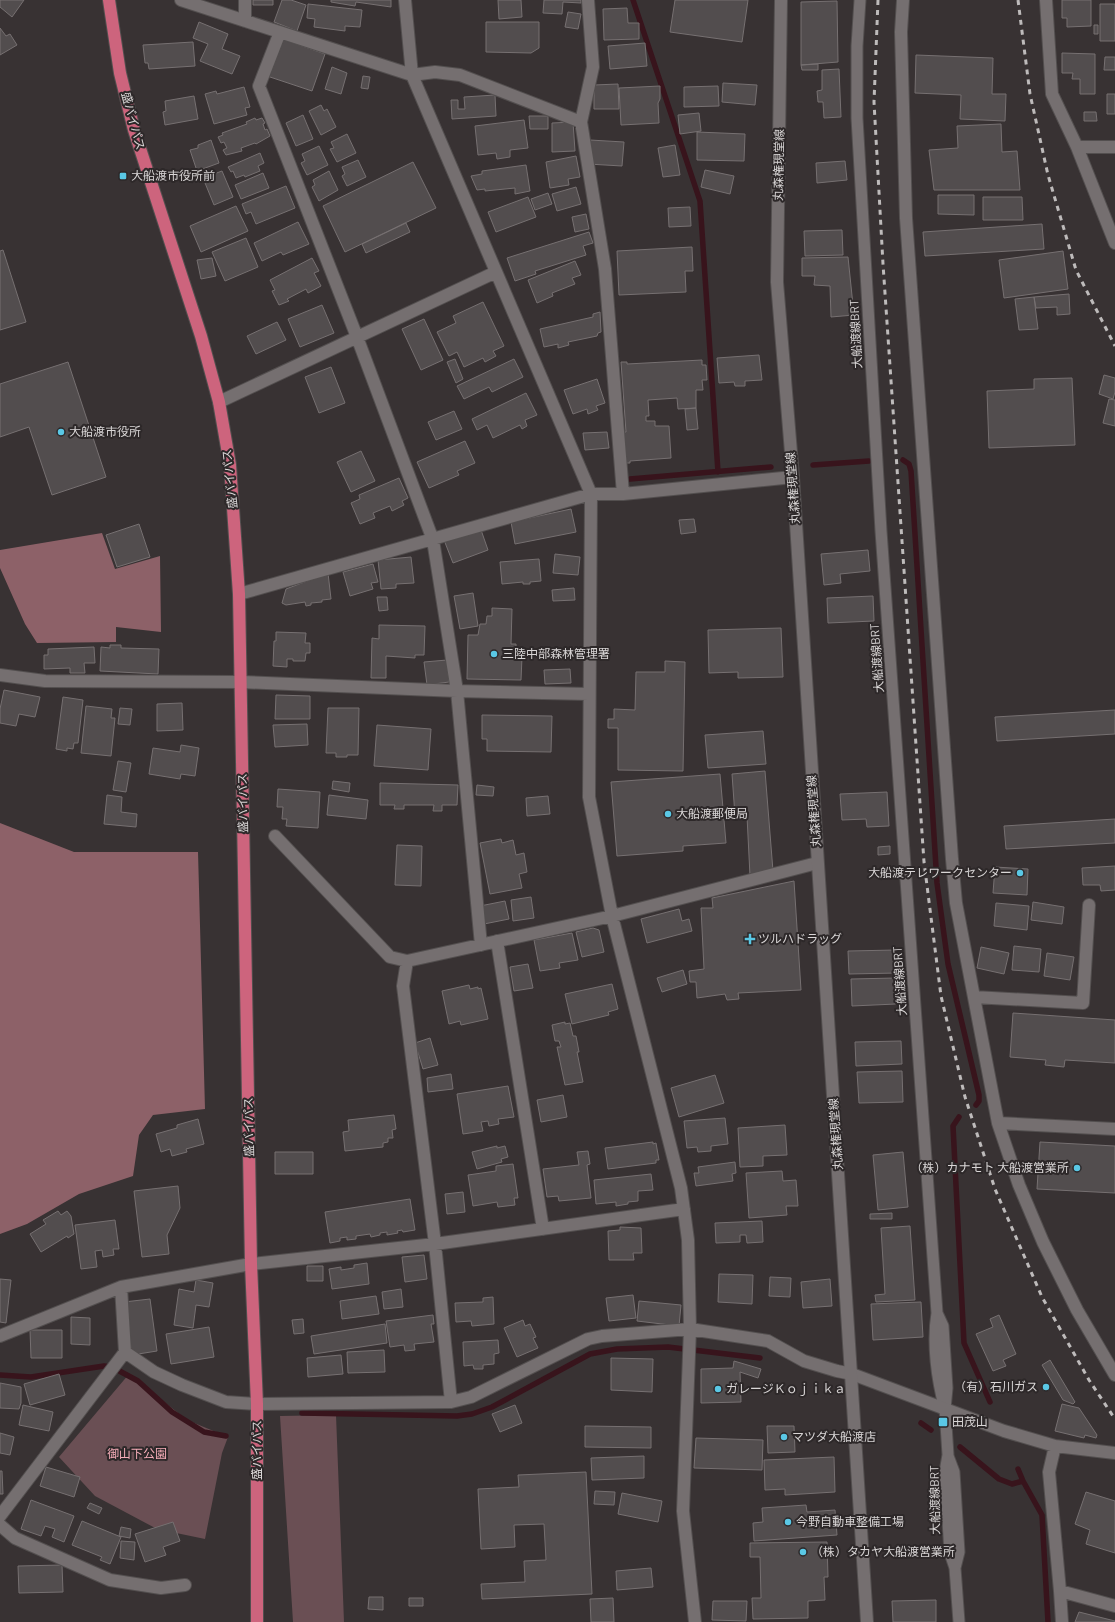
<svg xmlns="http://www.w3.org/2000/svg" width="1115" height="1622" font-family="Barlow,'Noto Sans JP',sans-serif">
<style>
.green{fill:#6a4f54}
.forest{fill:#8d6168}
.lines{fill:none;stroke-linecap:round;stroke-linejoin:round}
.stream{stroke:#38141c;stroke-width:5.5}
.building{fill:#524d4e;stroke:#767071}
.service-casing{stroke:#534f4f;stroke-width:13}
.minor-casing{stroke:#534f4f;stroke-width:14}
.secondary-casing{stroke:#534f4f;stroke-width:14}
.trunk-casing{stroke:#534f4f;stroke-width:14}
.service{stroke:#756f70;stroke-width:11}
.minor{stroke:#756f70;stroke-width:12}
.secondary{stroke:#756f70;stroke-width:12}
.trunk{stroke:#cd647d;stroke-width:12}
.rail{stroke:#bebbbb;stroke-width:3;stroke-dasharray:5 5;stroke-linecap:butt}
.poi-dot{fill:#5ac8e5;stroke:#2d2829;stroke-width:1.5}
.labels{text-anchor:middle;stroke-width:4;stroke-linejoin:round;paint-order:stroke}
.street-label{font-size:12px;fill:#d9d6d6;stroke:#2d2829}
.poi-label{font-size:12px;fill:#d9d6d6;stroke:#2d2829;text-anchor:start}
.park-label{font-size:12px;fill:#f6adb9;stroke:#2d2829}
</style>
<rect width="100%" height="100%" fill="#383233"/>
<path class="green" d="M129 1374 187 1420 228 1437 222 1453 205 1539 157 1529 95 1496 59 1457Z
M336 1415 344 1622H293L280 1416Z"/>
<path class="forest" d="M102 533 115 569 160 556 161 632 116 627V642L37 643 25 624 0 568V550Z
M0 823 74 852H198L205 1109 153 1115 139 1135 133 1176 79 1194 27 1224 0 1234Z"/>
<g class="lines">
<path class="stream" d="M633 0 700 201 718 472
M903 460 909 464 911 471 937 883 948 964 979 1095V1101L976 1105
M813 465 869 461
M630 479 771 467
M959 1117 953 1126 964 1343 990 1402
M0 1375 31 1377 104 1366 112 1367 138 1381 172 1412 204 1432 226 1436
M302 1413 457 1416 472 1414 492 1407 590 1354 617 1349 668 1347 760 1358
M921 1423 931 1430
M960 1447 999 1479 1012 1484 1023 1481
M1018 1469 1023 1481 1042 1515 1048 1622"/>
</g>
<path class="building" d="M0 0H24L12 17 0 7Z
M253 0H273V5H253Z
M282 0H291L306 5 297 31 274 22Z
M331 0H391V7L356 2 355 6 331 2Z
M498 0H521L522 17 499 19Z
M544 0H581V3L563 2 562 14 543 13Z
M675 0H748L742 42 670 32Z
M1062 0H1091V26L1067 27V18H1062Z
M837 1 838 62 801 65V2Z
M308 4 362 10 360 27 345 26V31L314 27 315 19 307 18Z
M1100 4H1115V41H1100Z
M627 8 628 23H639V39L604 40 603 9Z
M568 12 581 14 578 29 565 27Z
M199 22 228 34 222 49 240 56 232 74 200 61 208 44 193 38Z
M486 22H539V48L531 53 486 52Z
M1094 25H1098V34H1094Z
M0 28 6 36 10 34 17 45 0 55Z
M280 38 325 54 312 91 267 76Z
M193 42 195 66 149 69 148 63H145L143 45Z
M645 43 647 66 610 69 608 46Z
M1062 53 1095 54V94H1080V79H1072L1073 73H1062Z
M916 55 993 58 992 94H1006L1005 121 960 119 961 95 915 93Z
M1105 57H1115V70H1104Z
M818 64V70H802L801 65Z
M332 67 347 73 341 94 325 89Z
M839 69 841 117 824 118 823 102H818L817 91 822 90V70Z
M363 76 370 77 368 89 361 88Z
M723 83 757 85 755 105 722 102Z
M618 84 619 109H594V85Z
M660 86V99L658 103 659 123 621 125 619 88Z
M718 86 719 106 684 107V87Z
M244 87 250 107 245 108 247 115 214 124 205 94 216 91 217 94Z
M1107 94H1115V114H1107Z
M495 95 496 116 452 119 451 100H458V109H465L464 97Z
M194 96 198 119 165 125 163 112 166 111 165 101Z
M321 105 324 111 327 109 336 127 321 135 309 111Z
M1084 112H1096L1097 121H1084Z
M699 113 701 131 680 134 678 115Z
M303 115 313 139 296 146 286 123Z
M529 116H548V129H530Z
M255 118 256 120 262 118 265 123 263 124 265 130 267 129 270 136 256 144 255 143 241 148 242 151 226 155 223 150 227 148 224 142 221 143 218 137 223 135 222 133 247 124 246 122Z
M524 120 528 148 510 150V157L497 159 496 153 478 155 475 126Z
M573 122 575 151 552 152V123Z
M1001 124 1002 152 1017 151 1020 190H934L929 150 958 148 957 126Z
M697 132 745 134 744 161 697 160Z
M347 134 356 153 337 162 330 149 334 148 331 142Z
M211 140 219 163 197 171 190 150 198 148V145Z
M590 140 624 142 622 166 588 164Z
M675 145 680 175 663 177 658 148Z
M319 146 328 165 307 175 301 163 305 161 302 154Z
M260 153 264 163 258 166 260 171 245 177 244 175 236 178 233 171 231 172 228 167Z
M576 156 580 177 568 179 569 185 550 188 546 162Z
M358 160 366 177 347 186 342 176 345 174 342 167Z
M845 161 847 180 817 183 816 163Z
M413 162 436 208 345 252 323 206Z
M526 165 530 191 515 194V188L485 191V189L477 190 471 176 482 174V171Z
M705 170 734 176 730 194 701 187Z
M222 171 233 197 214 205 203 178Z
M329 171 338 190 319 201 312 187 315 185 313 180Z
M263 173 269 188 241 199 235 185Z
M286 186 295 208 256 224 251 212 246 214 242 204Z
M576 187 581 204 557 211 552 194Z
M548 193 552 204 535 210 531 199Z
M938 195H974V215L938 214Z
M528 197 536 217 496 232 488 212Z
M983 197H1022L1023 220H983Z
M236 206 248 231 201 252 190 226Z
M690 207 691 226 669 227 668 208Z
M586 214 589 229 575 232 572 217Z
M298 222 309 244 283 255 281 252 262 261 254 243Z
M406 223 410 232 366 253 362 244Z
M1042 224 1044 249 925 256 923 232Z
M842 230 843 255 805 256 804 231Z
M589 232 593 243 583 246 586 255 535 271 536 274 515 281 507 258Z
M246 238 258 267 225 281 212 252Z
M692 247 693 271H685L686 292 619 295 617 251Z
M3 250 26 322 0 330V251Z
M1063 251 1068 289 1004 298 999 260Z
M848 257 854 315 831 317 830 286 814 285 815 276H802V258Z
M212 258 216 276 201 279 197 260Z
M312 258 319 271 314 273 321 286 308 293 306 289 287 299 289 301 279 305 272 291 275 290 270 280Z
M575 261 581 275 572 278 575 284 552 293 553 296 537 303 528 280Z
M1069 294 1070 314 1057 315V307L1036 308 1034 297Z
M1034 297 1038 329 1019 330 1015 299Z
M483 302 504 346 493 351 496 356 485 362 483 358 464 367 457 352 449 356 437 332 456 323 453 316Z
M322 305 334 333 300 347 288 319Z
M600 312 601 332 598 333 597 336 568 342 569 345 558 348V344L544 347 540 329 593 317V314Z
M424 319 443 360 421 370 402 329Z
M277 322 286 340 256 354 247 336Z
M759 355 762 380 745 381V386H735L734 382 719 383 717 358Z
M455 359 463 379 456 383 447 362Z
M514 359 523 377 492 392 489 387 464 399 457 386Z
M702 360V365H706L707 380H702L703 390H696V408L678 409 677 398 648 400 649 416H646V421H655V426H669L671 458 630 461V463H626L623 432H626L621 362H627V364Z
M68 362 106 477 52 495 29 427 0 437V384Z
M331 367 345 403 319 413 305 377Z
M1104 375 1115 378V392L1113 399 1099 394Z
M1072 378 1075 445 989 448 987 391 1034 389V379Z
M597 379 605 403 596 406 598 410 588 414 587 409 573 414 564 390Z
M526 393 537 415 525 420 527 426 522 429 520 425 493 438 487 425 477 430 472 419Z
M1109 399 1115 400V426L1103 423Z
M696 408 698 429 687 430 685 409Z
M454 411 462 429 436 440 428 422Z
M607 432 609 448 585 450 583 433Z
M465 441 475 463 457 471 459 475 429 488 417 462Z
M361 451 375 481 351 492 337 462Z
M399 478 408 498 402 501 404 505 392 511 390 506 373 513 375 518 360 524 351 503 360 499 359 495Z
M571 509 576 532 515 544 511 522Z
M694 519 696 532 681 534 679 520Z
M139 524 150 557 117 567 106 535Z
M480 527 488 550 453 563 444 540Z
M868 550 870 571 840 574 841 583 824 585 821 554Z
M555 554 580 557 578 575 553 573Z
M411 557 414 583 396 584V588L381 589 378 560Z
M539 559 541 581 530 582V584H523V582L502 584 500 562Z
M373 564 378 582 371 583 373 589 350 596 343 572Z
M328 573 331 599 322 600V602L311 603V605L306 606 305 602 286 605 282 603 286 589Z
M574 588 575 600 553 601 552 590Z
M473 593 478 626 460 629 454 596Z
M873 596 874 621 828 623 827 598Z
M377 597H387L388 610 379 611Z
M492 608 512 609 511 644H516V657H522L521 680 467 679 468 635H478L480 624H486L487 616H492Z
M379 625 425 626 424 655H415V658L386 656V678H371L372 638 379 639Z
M781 628 783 677 738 678V672L709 673 708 630Z
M276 632 306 633 305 643H310V653H306L305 661H293V659H287V667L273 666 274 641H276Z
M110 645H121V648L159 649 158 674 100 671 101 647 110 648Z
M94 647 95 663H84L85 673H70V668L44 669V655H48V649Z
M447 660 449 682 427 685 424 662Z
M665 661 685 662 683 771 618 770V728H608V719H614V709L635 710 636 672H665Z
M570 669 571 683 545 684 544 670Z
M4 690 40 697 35 717 19 714 16 726 0 723V709Z
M276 695 310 696V719H275Z
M63 697 83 700 78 743H74L73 749 67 748V751L56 749Z
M182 703 183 730 157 731V704Z
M86 706 112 709 111 718H115L111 756 81 753Z
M120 708 132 709 130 725 118 724Z
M328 708H359L358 755H347V757H336V753H326Z
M1115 710V734L997 741 995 717Z
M482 715 552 716 551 752 487 751V739H482Z
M307 724 308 745 275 747 273 725Z
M377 725 431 729 428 770 374 766Z
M763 731 766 764 708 768 705 735Z
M181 745 199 748 195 776 181 774 180 779 149 774 153 748 180 752Z
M118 761 131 763 126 792 113 790Z
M765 771 773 871 750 876 747 816H735L732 774Z
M720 774 726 843 683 846V851L617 856 611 782Z
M333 781 350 783 349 792 332 789Z
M380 783 458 785 457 805H442V811H433L434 805H404V809H394L395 805H380Z
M477 785 494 787 493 796 476 795Z
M278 789 320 792 318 828 286 826 287 819H282L283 807H277Z
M887 792 889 826 867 827 866 819 842 820 840 794Z
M107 795 122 797 121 812 137 814 136 827 104 824Z
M329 795 368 800 366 819 327 815Z
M548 796 550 814 527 816 526 798Z
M1115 819V843L1006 849 1004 826Z
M501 839 502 843 513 840 516 855 524 853 527 872 519 874 522 888 490 894 480 843Z
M397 845 422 846 421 886 395 885Z
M890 846V854L878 855V847Z
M1115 866V890L1101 891 1100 885H1083L1082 868Z
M995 867 1028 869 1027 895 993 893Z
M794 881 801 990 738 993 739 999 727 1000 725 994 697 998 696 982H690L689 971 704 969 701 908H713L712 898Z
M531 897 534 918 513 921 511 900Z
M505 901 509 919 484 924 480 906Z
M1033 902 1064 907 1062 924 1031 920Z
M996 903 1029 906 1027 930 994 926Z
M679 909 682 921 689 919 692 931 647 943 641 919Z
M593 928 599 930 604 952 582 957 576 932Z
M572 933 578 960 559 963 560 968 540 971 534 940Z
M1014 946 1041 949 1039 972 1012 970Z
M981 947 1009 953 1004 974 977 968Z
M896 950 897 973 849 974 848 951Z
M1047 953 1074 957 1070 980 1044 976Z
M528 964 533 988 514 991 510 967Z
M683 970 687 984 662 992 657 978Z
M895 978 896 1004 852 1006 851 979Z
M612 984 618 1009 608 1012 609 1015 572 1024 565 994Z
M469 985 470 989 478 987V989L481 988 488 1019 461 1025 460 1021 449 1024 442 991Z
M1013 1013 1115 1020V1063L1065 1060 1064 1067 1045 1065 1046 1060 1010 1057Z
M565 1022V1024L570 1023 573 1036H576L579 1052H577L583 1082 565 1085 557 1047H561L559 1041H555L552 1025Z
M430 1038 438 1065 423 1069 415 1043Z
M901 1041 902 1064 856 1066 855 1042Z
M902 1071 903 1102 859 1103 857 1072Z
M451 1074 453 1089 428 1092 427 1078Z
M715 1075 724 1103 679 1117 671 1088Z
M508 1086 514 1117 498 1119 499 1124 489 1126 488 1121 481 1122 483 1131 463 1134 457 1094Z
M563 1095 567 1117 541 1122 537 1100Z
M394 1115 396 1129 392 1130 393 1138H388V1142L383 1143V1147L345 1151 343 1132 349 1131 348 1120Z
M725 1118 728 1144 711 1146V1151L698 1152 697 1147 687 1148 684 1121Z
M198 1119 204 1144 186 1149 187 1152 172 1156 170 1149 161 1152 156 1134 177 1128V1125Z
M785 1125 787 1155 763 1156V1166L740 1167 738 1128Z
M653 1142V1144L656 1143 659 1160H656V1163L608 1169 605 1148Z
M1040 1142 1115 1146V1193L1037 1189Z
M497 1146V1148L505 1146 508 1157 501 1159 502 1162 477 1169 472 1152Z
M588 1151 590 1164 587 1165 591 1198 559 1201 558 1196 547 1197 543 1169 579 1165 577 1152Z
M275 1152H313V1174H275Z
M903 1152 908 1207 878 1210 873 1155Z
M735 1162 736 1173 732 1174 733 1181 696 1186 694 1173H699L698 1167Z
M513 1164 518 1198H514L515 1205 498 1207 497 1202 473 1206 468 1175 496 1171V1166Z
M782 1171 783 1181 796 1180 798 1206H786L787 1215 749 1218 746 1173Z
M651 1174 653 1190 638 1191V1201L628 1202V1204L616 1206V1202L596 1204 594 1180Z
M178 1186 180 1208 167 1235 169 1254 142 1257 134 1191Z
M463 1192 465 1212 447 1214 445 1194Z
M410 1199 415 1230 403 1232 402 1230 397 1231 398 1233 387 1235V1232L380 1233V1235L371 1237 370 1234 356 1236V1239L347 1240V1237L340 1238V1241L330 1243 325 1212Z
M58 1211 61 1215 67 1211 71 1216 74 1234 68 1238 67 1236 41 1252 30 1234 46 1224 43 1220Z
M892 1213V1219H870V1214Z
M115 1220 119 1249H113L114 1255 103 1257 102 1250 95 1251 97 1267 81 1269 75 1225Z
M762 1221 763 1242 747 1243 746 1235H740V1242L716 1243 715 1223Z
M910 1226 915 1300 876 1302 875 1295 885 1294 881 1228Z
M620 1227 641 1228 642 1253H633L634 1260H609L608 1231 620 1230Z
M424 1255 427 1279 405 1282 402 1257Z
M367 1263 369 1284 332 1289 329 1269 341 1267V1270L354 1268V1265Z
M307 1266H323V1281H307Z
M719 1274 753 1275 752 1304 718 1302Z
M770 1277 791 1278 790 1297 769 1296Z
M0 1279 11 1280 6 1323 0 1322Z
M830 1279 832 1306 803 1308 801 1282Z
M196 1280 213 1283 209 1307 196 1305 193 1328 174 1325 179 1289 194 1292Z
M401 1289 403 1307 384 1309 382 1292Z
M633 1295 636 1318 609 1321 606 1298Z
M376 1296 379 1314 342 1319 340 1301Z
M493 1297 494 1324 472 1326 471 1321 456 1322 455 1303 483 1302V1298Z
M150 1299 157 1351 132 1355 124 1302Z
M639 1301 681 1305 679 1326 637 1321Z
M921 1302 923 1337 873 1340 871 1304Z
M433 1315 434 1324H431L434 1342 414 1344 415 1350 405 1351 404 1345 390 1347 386 1321Z
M999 1315 1016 1354 1003 1360 1006 1366 993 1371 976 1334 993 1327 990 1319Z
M71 1317 90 1318V1345L71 1344Z
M303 1319 304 1333 294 1334 292 1320Z
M523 1320 525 1326 530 1324 536 1337 533 1338 538 1348 517 1357 504 1328Z
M385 1324 387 1343 314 1354 311 1336Z
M209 1327 214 1357 171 1364 166 1334Z
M30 1330H62V1358H31Z
M498 1340 499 1353 494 1354V1364L483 1365V1369H474L473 1365 464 1366 463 1342Z
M384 1350 385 1372 348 1373 347 1352Z
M341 1355 343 1374 308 1377 307 1358Z
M611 1358 653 1359 652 1392 611 1390Z
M1050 1360 1075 1402 1073 1404 1063 1400 1042 1365Z
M734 1361 761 1369 758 1378 740 1372 741 1402 701 1403V1369L733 1368Z
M59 1374 65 1395 30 1405 24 1384Z
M0 1383 21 1387V1403L19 1409 0 1408Z
M1062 1404 1079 1408 1097 1435 1096 1438 1085 1435 1084 1438 1055 1431Z
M23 1405 53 1412 49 1431 19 1425Z
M515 1405 522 1423 500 1432 492 1414Z
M585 1426 651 1427V1448L585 1447Z
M767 1426H794L795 1452 768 1453Z
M0 1433 14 1437 10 1455 0 1453Z
M696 1438 763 1440 762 1470 694 1468Z
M644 1456V1478L592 1480 591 1458Z
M834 1457 835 1492 785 1495V1489L765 1490 764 1460Z
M46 1467 80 1477 74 1497 40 1486Z
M0 1471H2L3 1494H0Z
M586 1472 592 1594 482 1599 481 1584 525 1582 524 1561 546 1560 544 1524 514 1525 515 1547 481 1549 478 1489 519 1487 518 1475Z
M595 1491 615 1492 614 1505 594 1504Z
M1086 1492 1115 1501V1553L1086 1544 1090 1530 1075 1524Z
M622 1493 662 1501 658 1522 618 1514Z
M31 1500 74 1516 64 1542 52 1537 55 1529 45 1526 41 1536 21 1529Z
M90 1503 102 1508 99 1514 87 1508Z
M806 1505 807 1512 835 1510 837 1535 754 1541 753 1523 763 1522 762 1508Z
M82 1521 121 1537 110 1564 100 1560 102 1557 72 1545Z
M173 1522 180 1541 163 1547 166 1555 145 1562 135 1534Z
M121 1527 131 1529 130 1538 119 1536Z
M121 1541 135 1542 134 1560 120 1558Z
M827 1542 828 1577H824L825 1600 808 1601V1618L753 1619 752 1598H761L760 1557H750V1543Z
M62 1565 63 1592 19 1593 18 1566Z
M651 1568 653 1587 617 1590 616 1571Z
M369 1597H383V1610L368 1609Z
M409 1598H423V1606H409Z
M613 1598 614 1622H591L590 1599Z
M936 1600V1622H893L892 1601Z
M713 1601H747L746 1621 712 1620Z
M1079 1612 1115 1621V1622H1075Z"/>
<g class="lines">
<g class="service-casing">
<path id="service" d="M860 0 857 46V118L881 531 937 1313C932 1343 937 1380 945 1409
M937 1313 943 1326 947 1388 945 1409 948 1455 945 1472 950 1553 955 1568 959 1622
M948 1456 954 1472 959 1552 955 1568"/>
</g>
<g class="minor-casing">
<path id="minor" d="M181 0 412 75 435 72 460 75 581 122
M405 0 412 75 591 494 589 797 612 916 681 1188 688 1240 690 1329 683 1511 695 1622
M588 0 593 67 581 122 605 269 623 494
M903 0 901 32 906 218 952 859 956 903 998 1123 1019 1185 1043 1242 1077 1310 1115 1375
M1046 0 1052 94 1077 147 1115 243
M245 21V0
M280 32 259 86 357 337 433 540 457 691 481 945
M1077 147H1115
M219 402 496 272
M239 594 591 494H623L793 477
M0 675 45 681 241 682 457 691 589 694
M275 836 390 957 407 961 612 916 817 863
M497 941 543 1229
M407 961 403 986 435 1244 451 1402
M974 997 1083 1003 1089 905
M998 1123 1115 1129
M0 1336 121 1287 251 1264 435 1244 684 1209
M125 1352 154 1372 182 1385 226 1402 257 1404 451 1402 471 1397 588 1339 602 1336 690 1329 768 1341 804 1361 837 1371 852 1374 1004 1431 1055 1446 1115 1453
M1055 1446 1049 1472 1060 1591 1062 1622
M0 1516 125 1352 121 1287
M0 1525 15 1538 110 1580 161 1588 185 1585
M1060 1591 1115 1606"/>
</g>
<g class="secondary-casing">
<path id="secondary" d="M781 0 777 282 793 477 867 1622"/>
</g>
<g class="trunk-casing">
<path id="trunk" d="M109 0 120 73 134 130 201 336 219 402 230 465 239 594 251 1264 257 1404V1622"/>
</g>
<use href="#service" class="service"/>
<use href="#minor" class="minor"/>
<use href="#secondary" class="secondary"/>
<use href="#trunk" class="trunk"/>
<path class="rail" d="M878 0 874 102 883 264 924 862 941 996 965 1097 995 1189 1042 1297 1089 1380 1115 1419
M1018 0 1030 94 1048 175 1076 270 1115 346"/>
</g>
<g class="poi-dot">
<rect x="119" y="172" width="8" height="8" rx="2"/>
<circle cx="61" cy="432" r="4"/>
<circle cx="494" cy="654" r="4"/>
<circle cx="668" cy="814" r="4"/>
<circle cx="1020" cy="873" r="4"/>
<path d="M748 933h4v4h4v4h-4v4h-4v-4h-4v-4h4z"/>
<circle cx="1077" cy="1168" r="4"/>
<circle cx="1046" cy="1387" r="4"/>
<circle cx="718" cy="1389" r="4"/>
<rect x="938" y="1417" width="10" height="10" rx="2"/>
<circle cx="784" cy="1437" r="4"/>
<circle cx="788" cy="1522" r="4"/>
<circle cx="803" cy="1552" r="4"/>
</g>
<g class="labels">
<g class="street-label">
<text transform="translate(133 121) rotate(75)" y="4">盛バイパス</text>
<text transform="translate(779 165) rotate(-89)" y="4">丸森権現堂線</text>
<text transform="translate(856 334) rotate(-93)" y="4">大船渡線BRT</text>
<text transform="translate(230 479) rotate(-96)" y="4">盛バイパス</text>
<text transform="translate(793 488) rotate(-94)" y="4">丸森権現堂線</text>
<text transform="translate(877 658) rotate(-94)" y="4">大船渡線BRT</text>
<text transform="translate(243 803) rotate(-91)" y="4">盛バイパス</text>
<text transform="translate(814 811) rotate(-94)" y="4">丸森権現堂線</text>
<text transform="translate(900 981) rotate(-94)" y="4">大船渡線BRT</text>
<text transform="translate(249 1127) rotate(-91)" y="4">盛バイパス</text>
<text transform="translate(836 1134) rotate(-94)" y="4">丸森権現堂線</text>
<text transform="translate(257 1450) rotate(-90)" y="4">盛バイパス</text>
<text transform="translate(935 1500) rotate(-91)" y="4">大船渡線BRT</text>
</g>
<g class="poi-label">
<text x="131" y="180">大船渡市役所前</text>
<text x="69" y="436">大船渡市役所</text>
<text x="502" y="658">三陸中部森林管理署</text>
<text x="676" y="818">大船渡郵便局</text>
<text x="1012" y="877" text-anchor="end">大船渡テレワークセンター</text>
<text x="758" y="943">ツルハドラッグ</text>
<text x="1069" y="1172" text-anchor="end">（株）カナモト 大船渡営業所</text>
<text x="1038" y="1391" text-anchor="end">（有）石川ガス</text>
<text x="726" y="1393">ガレージＫｏｊｉｋａ</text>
<text x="952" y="1426">田茂山</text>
<text x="792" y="1441">マツダ大船渡店</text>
<text x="796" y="1526">今野自動車整備工場</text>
<text x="811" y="1556">（株）タカヤ大船渡営業所</text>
</g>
<g class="park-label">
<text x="137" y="1458">御山下公園</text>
</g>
</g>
</svg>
